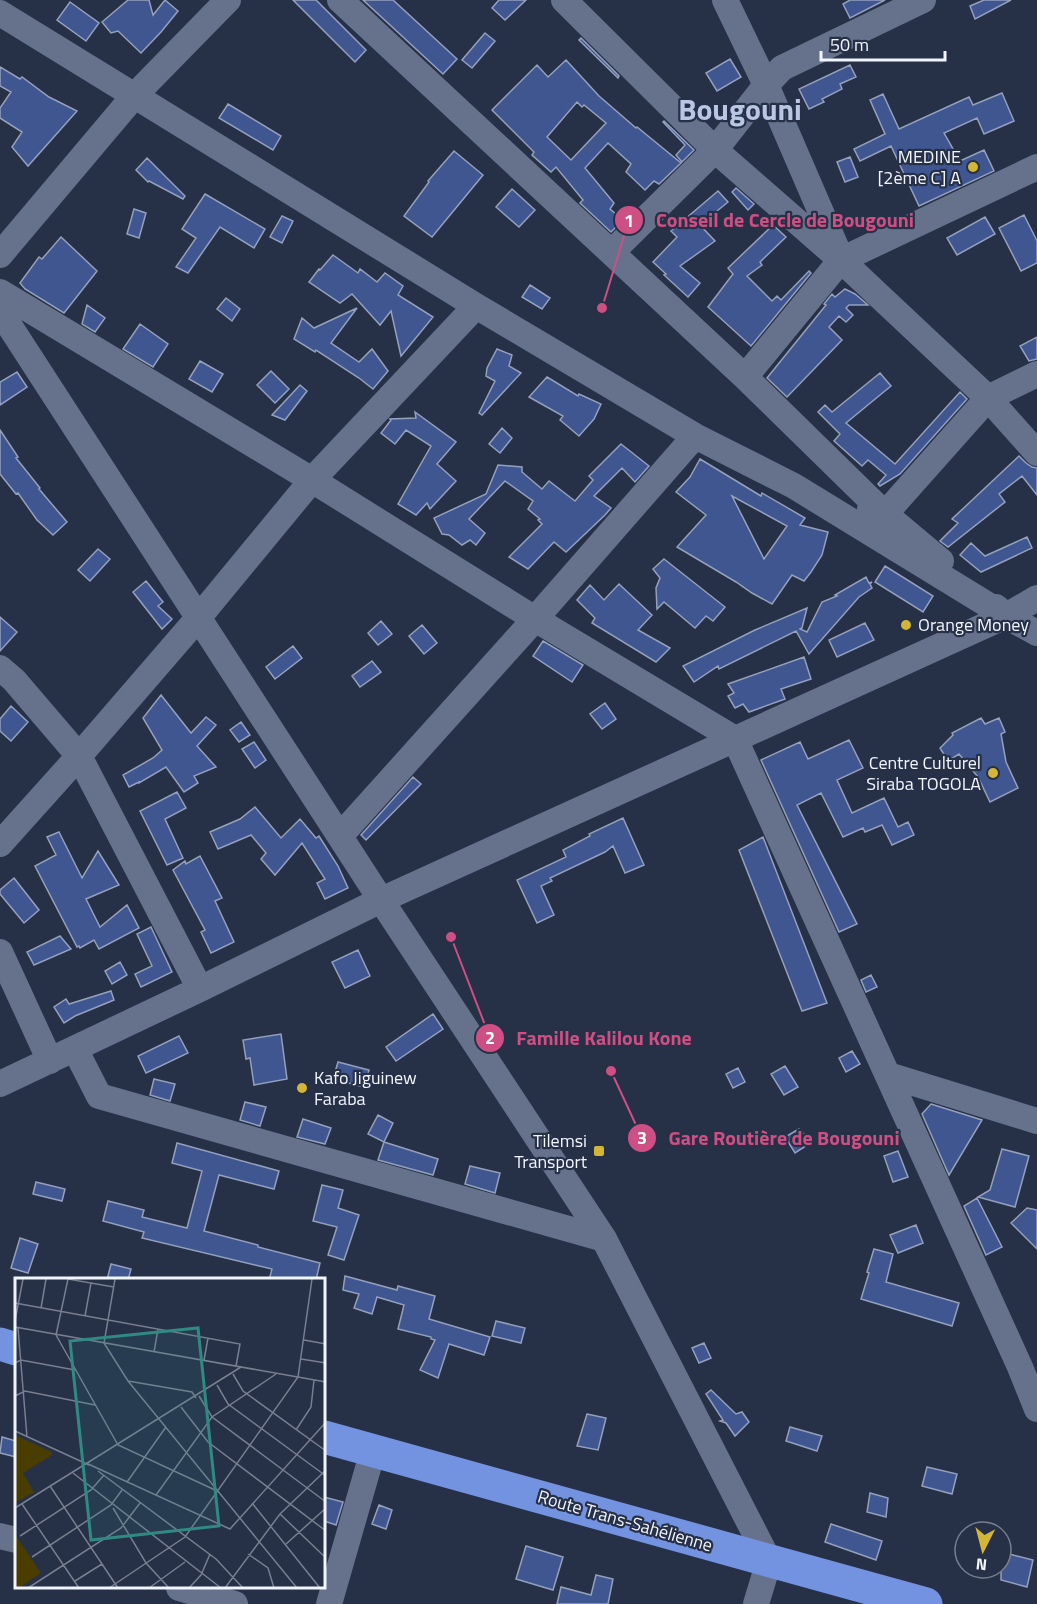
<svg xmlns="http://www.w3.org/2000/svg" width="1037" height="1604" font-family="'Titillium Web',sans-serif">
<style>
.building{fill:#3f5690;stroke:#94a0bc;stroke-width:1.5;fill-rule:evenodd}
.lines{fill:none;stroke-linecap:round;stroke-linejoin:round}
.minor{stroke:#66718b;stroke-width:26}
.highway{stroke:#7392e0;stroke-width:33}
.poi-dot{fill:#d3b635;stroke:#263047;stroke-width:2}
.labels{text-anchor:middle;stroke-width:4.5;stroke-linejoin:round;paint-order:stroke}
.poi-label{font-size:18px;fill:#f1f5fe;stroke:#263047;text-anchor:end}
.street-label{font-size:18px;fill:#f1f5fe;stroke:#263047}
.town-label{font-size:30px;font-weight:bold;fill:#bac6e3;stroke:#263047}
.inset-road{fill:none;stroke:#777f90;stroke-width:1.5}
.view{fill:#318984;fill-opacity:0.15;stroke:#318984;stroke-width:3}
.inset-edge{fill:none;stroke:#f1f5fe;stroke-width:3}
.leader{fill:none;stroke:#ce4f84;stroke-width:2}
.callout-dot{fill:#ce4f84;stroke:#263047;stroke-width:2}
.mark-label{font-size:18px;text-anchor:middle;font-weight:bold;fill:#fff}
.callout-label{font-size:20px;text-anchor:middle;font-weight:bold;fill:#ce4f84;stroke:#263047;stroke-width:4.5;stroke-linejoin:round;paint-order:stroke}
</style>
<rect width="100%" height="100%" fill="#263047"/>
<path class="building" d="M128 0H149L153 15 165 0 178 11 161 32 141 53 118 31 111 33 102 22Z
M293 0H316L366 50 355 62Z
M363 0H393L457 59 443 74Z
M499 0H526L505 20 492 8Z
M850 0H885L850 18 843 4Z
M984 0H1011L975 19 970 6Z
M70 2 99 23 86 41 57 20Z
M485 33 495 41 472 68 462 60Z
M581 38 619 76 618 78 579 40Z
M730 59 741 77 717 91 706 73Z
M566 60 599 96 636 128 637 127 681 163 659 184 654 181 645 190 626 172 631 164 608 143 585 168 614 203 610 209 623 220 611 232 580 203 583 200 556 167 551 172 532 155 534 152 492 110 537 65 548 77ZM577 102 582 107 584 105 606 123 571 160 547 137Z
M850 65 856 77 840 84 842 89 822 99 824 102 809 109 799 89Z
M0 67 20 79 22 77 49 97 77 111 28 166 12 147 22 132 0 118V108L11 92 0 86Z
M1002 93 1014 121 984 134 977 118 944 133 960 161 984 150 994 171 919 206 891 146 860 161 854 149 885 134 870 100 883 94 899 129 969 97 973 105Z
M228 104 281 136 273 150 219 118Z
M664 121 694 150 682 162 676 155 685 145 663 122Z
M454 151 483 175 432 237 404 216 429 182 428 181Z
M850 157 858 177 845 182 837 162Z
M147 158 185 196 183 199 149 181 148 182 136 170Z
M736 188 754 204 748 210 732 192Z
M512 189 535 210 519 227 496 207Z
M718 191 728 202 700 225 715 241 680 266 700 283 688 297 664 275 666 274 653 262 677 237 671 231Z
M205 194 265 229 254 248 220 227 188 273 176 267 196 238 182 229Z
M134 209 146 213 139 238 127 234Z
M1024 215 1037 241V263L1021 271 999 228Z
M282 216 293 221 282 243 270 237Z
M985 217 995 234 957 255 947 238Z
M773 225 786 237 760 262 762 265 747 276 772 301 777 296 781 300 809 271 811 273 751 346 708 307 733 274 728 268Z
M61 237 97 271 64 313 25 289 20 283 39 257 42 259Z
M333 255 358 273 360 269 377 282 385 273 403 286 398 295 433 317 401 356 391 311 380 325 352 294 340 303 309 282 319 269 320 270Z
M530 285 550 298 542 309 522 297Z
M845 289 855 294 868 305H849L846 308 853 315 846 322 839 316 829 327 842 340 787 397 767 378 826 305 824 304 832 294 835 297Z
M226 298 240 309 232 321 217 309Z
M87 305 105 318 95 332 82 324Z
M357 308 331 343 359 362 372 349 388 371 373 389 359 378 316 350 315 352 294 339 302 318 314 328Z
M140 324 168 344 153 367 123 349Z
M1037 337V359L1029 361 1020 346Z
M497 349 512 355 509 366 521 373 482 415 479 413 495 381 486 376 487 368Z
M200 361 223 374 212 392 189 379Z
M271 371 289 389 275 403 257 385Z
M17 372 27 387 0 405V382Z
M880 373 891 386 846 423 895 464 960 392 967 399 900 474 880 486 878 484 886 475 868 460 862 466 834 441 840 434 818 412 825 405 832 412Z
M547 377 578 396 579 394 601 404 594 419 579 436 560 420 563 416 529 397Z
M300 385 307 391 285 420 272 415Z
M415 412 456 442 437 464 456 481 430 509 427 503 416 515 398 504 431 446 406 430 395 444 381 433 391 420 390 419 416 418Z
M502 428 512 438 500 453 489 444Z
M0 430 18 457 16 458 40 488 39 489 67 522 53 535 37 520 18 493 16 494 0 474Z
M621 444 649 466 635 482 622 468 594 496 611 508 605 515 566 552 554 542 528 569 509 557 542 524 538 520 540 519 528 509 533 501 505 481 469 519 485 533 476 545 470 540 462 545 449 535 442 534 434 518 486 494 498 465 522 467V472L542 489 549 481 575 501 593 480 589 476Z
M1019 456 1026 463 1032 467 1037 468V495L1022 476 999 494 1005 502 948 547 940 541 958 523 952 519Z
M700 459 761 496 762 493 805 518 800 525 828 532 822 555 811 572 804 581 792 575 772 604 752 593 736 582 677 547 706 515 676 492 690 477ZM732 496 787 526 764 559Z
M1027 537 1032 548 981 572 960 555 971 543 985 556Z
M98 549 110 559 90 581 78 570Z
M664 559 725 607 713 621 706 616 695 628 664 602 657 609 656 588 660 578 653 569Z
M885 566 933 596 923 612 875 582Z
M866 577 869 583 872 582 870 584 872 588 859 597 809 654 796 631 719 669 718 666 694 682 683 666 755 630 807 608 802 628 800 629 807 632 822 602 837 596 835 595Z
M146 581 163 602 158 606 172 619 162 629 133 592Z
M619 584 652 615 638 630 670 648 656 662 592 623 595 618 577 600 590 585 604 600Z
M0 617 17 632 0 651Z
M381 621 392 634 378 645 368 633Z
M865 623 874 640 837 657 829 640Z
M422 625 437 643 424 654 409 636Z
M543 641 583 665 572 682 533 656Z
M293 646 302 658 275 679 266 667Z
M804 657 811 679 781 689 785 699 749 712 743 704 735 708 728 696 734 693 728 684Z
M372 661 381 672 360 687 352 676Z
M161 695 191 733 206 717 216 725 197 746 216 767 194 776 198 783 184 792 166 767 139 783V782L129 787 123 775 153 758 162 750 143 718Z
M605 703 616 719 602 729 590 714Z
M11 706 28 722 11 741 0 731V719Z
M981 718 985 724 999 718 1005 732 1001 734 1006 762 1018 788 990 802 978 777 959 754 948 761 940 748 953 735 952 733Z
M241 722 250 735 239 742 230 730Z
M849 740 863 768 837 780 852 813 884 798 898 827 908 822 914 835 892 845 882 825 865 832 863 828 843 837 821 793 797 805 857 924 839 932 761 760 800 742 808 759Z
M254 742 266 760 255 768 242 749Z
M413 777 421 784 366 840 361 835Z
M177 792 186 808 165 819 183 858 167 865 140 811Z
M255 807 281 838 300 819 316 838 319 836 338 866 348 888 325 899 317 883 325 879 302 843 275 875 261 859 266 853 251 835 218 849 210 832 240 819Z
M623 818 644 865 625 873 613 846 605 852 550 878 552 881 541 886 554 915 537 923 517 880 566 857 563 850 590 836 589 834Z
M59 832 82 878 98 851 119 885 86 899 100 927 127 905 139 928 99 949 94 940 80 948 79 946 77 947 35 866 56 855 47 837Z
M763 837 827 1003 802 1011 739 850Z
M200 856 222 898 215 901 234 942 211 953 201 932 205 930 173 870 185 861 186 864Z
M14 878 39 910 24 923 0 894V890Z
M151 927 172 972 141 987 135 974 152 966 137 934Z
M60 936 71 949 34 965 27 952Z
M358 950 370 976 345 988 332 962Z
M120 962 127 975 112 984 105 971Z
M871 975 877 987 866 992 861 980Z
M111 991 114 1000 75 1016 64 1023 54 1007 66 999 69 1004Z
M433 1014 443 1029 396 1061 386 1047Z
M281 1034 287 1079 254 1085 250 1058 246 1059 243 1040Z
M179 1036 188 1053 146 1073 138 1056Z
M852 1051 860 1064 846 1072 839 1058Z
M338 1062 369 1070 364 1087 333 1079Z
M785 1066 798 1087 784 1095 771 1074Z
M738 1068 745 1082 733 1088 726 1074Z
M154 1079 175 1084 170 1101 150 1095Z
M245 1102 266 1107 260 1126 240 1120Z
M931 1104 982 1120 949 1175 922 1114Z
M378 1115 393 1123 384 1142 368 1134Z
M303 1119 331 1128 325 1144 297 1137Z
M799 1129 812 1142 795 1153 785 1137Z
M384 1142 438 1159 433 1175 378 1160Z
M177 1143 279 1171 274 1189 219 1175 204 1231 258 1245V1247L320 1263 316 1280H269L272 1269 142 1238 144 1232 103 1221 108 1201 144 1210 142 1217 187 1228 202 1171 172 1163Z
M1002 1149 1029 1156 1015 1207 978 1197 990 1190Z
M898 1151 908 1177 893 1182 884 1156Z
M470 1166 500 1173 495 1193 465 1184Z
M36 1182 65 1189 62 1201 33 1194Z
M322 1185 343 1190 338 1208 359 1215 344 1260 328 1255 337 1227 313 1221Z
M977 1198 1002 1247 986 1255 964 1206Z
M1027 1208 1037 1210V1249L1011 1223Z
M916 1225 923 1243 898 1253 890 1235Z
M20 1238 38 1244 28 1273 11 1268Z
M874 1249 893 1254 886 1282 959 1303 952 1326 861 1299 869 1273 867 1272Z
M111 1264 131 1269 128 1280H107Z
M345 1276 397 1290 398 1286 435 1296 429 1319 490 1337 484 1355 449 1344 438 1378 420 1370 435 1340 431 1339V1337L398 1329 404 1305 377 1297 372 1314 354 1308 359 1294 343 1290Z
M496 1321 525 1328 521 1343 492 1336Z
M704 1343 711 1358 699 1363 692 1348Z
M711 1390 736 1414 742 1412 749 1422 735 1436 726 1423 720 1421 723 1420 706 1394Z
M587 1414 606 1418 598 1450 577 1446Z
M790 1427 822 1436 817 1451 786 1441Z
M2 1437 16 1441V1457L0 1453Z
M927 1467 957 1474 952 1494 922 1486Z
M870 1493 888 1498 886 1517 867 1512Z
M324 1497 343 1502 336 1525 324 1521Z
M379 1505 392 1510 386 1529 372 1524Z
M831 1524 882 1541 876 1560 825 1542Z
M526 1546 563 1557 553 1590 516 1579Z
M1001 1552 1033 1560 1027 1587 1001 1580Z
M596 1575 613 1579 608 1604H557L561 1587 591 1595Z"/>
<g class="lines">
<path class="minor" d="M340 0 745 377 885 514 941 561
M564 0 715 150 841 260 988 398 1037 453
M725 0 766 85 839 254
M0 13 476 306 695 436 794 486 1006 616
M612 252 715 150 766 85 782 68 923 0
M0 255 134 96 228 0
M0 292 312 480 535 619 735 739 1020 1367 1037 1409
M0 311 381 900 604 1239 769 1561 756 1604
M745 377 841 260 1037 167
M870 509 885 514 988 398 1037 374
M996 607 1006 616 1037 633
M0 668 14 680 79 756 200 989
M340 836 535 619 695 436
M0 844 79 756 199 617 312 480 476 306
M0 952 50 1061
M75 1049 99 1096 604 1239
M888 1075 1037 1121
M0 1084 200 989 381 900 1006 616 1037 598
M0 1536 16 1540
M179 1588 235 1604
M329 1604 373 1451"/>
<path class="highway" d="M0 1344 16 1349
M324 1437 926 1604"/>
</g>
<g class="poi-dot">
<circle cx="973" cy="167" r="6"/>
<circle cx="906" cy="625" r="6"/>
<circle cx="993" cy="773" r="6"/>
<circle cx="302" cy="1088" r="6"/>
<rect x="593" y="1145" width="12" height="12" rx="3"/>
</g>
<g class="labels">
<g class="poi-label">
<text x="961" y="163">MEDINE<tspan x="961" dy="21">[2ème C] A</tspan></text>
<text x="918" y="631" text-anchor="start">Orange Money</text>
<text x="981" y="769">Centre Culturel<tspan x="981" dy="21">Siraba TOGOLA</tspan></text>
<text x="314" y="1084" text-anchor="start">Kafo Jiguinew<tspan x="314" dy="21">Faraba</tspan></text>
<text x="587" y="1147">Tilemsi<tspan x="587" dy="21">Transport</tspan></text>
</g>
<g class="street-label">
<text transform="translate(625 1521) rotate(16)" y="6">Route Trans-Sahélienne</text>
</g>
<g class="town-label">
<text x="740" y="120">Bougouni</text>
</g>
</g>
<g transform="translate(15 1278)">
<rect width="310" height="310" fill="#263047"/>
<path d="M0 256 26 295 4 310H0Z" fill="#4a3d00"/>
<path d="M0 157 37 174V177L8 195 19 214 0 225Z" fill="#4a3d00"/>
<path class="inset-road" d="M100 1 89 65 113 103 282 310M99 9 53 1 41 57 103 167 200 212M0 25 225 66 221 88M26 30 31 1M70 38 76 5M0 43 8 1M0 49 311 104M3 50 12 159M289 62 311 66M139 74 143 51M286 81 311 85M189 82 193 60M0 85 6 82 60 92M218 96 228 113 311 173M113 103 177 114 181 120M202 107 213 126 311 198M0 118 10 113 80 127M184 118 197 139 311 224M166 129 193 164 311 253M281 152 296 129 299 102M0 153 74 187M71 185 215 251 311 144M83 193 201 281 228 310M58 195 206 310M112 204 151 149M35 208 103 310M141 217 197 139 261 96M237 225 305 310M7 226 64 310M0 230 226 89M98 230 131 285 154 310M265 236 311 280M5 258 76 212 89 197M271 266 311 230M233 276 253 290 259 310M17 279 96 227 107 212M60 303 87 286M13 310 106 250 125 225M94 310 170 259 283 99 297 1M134 310 170 284M174 310 186 297 195 276M210 310 265 236 311 192"/>
<path class="view" d="M183 50 204 248 76 262 55 63Z"/>
<rect width="310" height="310" class="inset-edge"/>
</g>
<path class="leader" d="M602 308L629 220M451 937L490 1038M611 1071L642 1138"/>
<g class="callout-dot">
<circle cx="602" cy="308" r="6"/>
<circle cx="451" cy="937" r="6"/>
<circle cx="611" cy="1071" r="6"/>
<circle cx="629" cy="220" r="15"/>
<circle cx="490" cy="1038" r="15"/>
<circle cx="642" cy="1138" r="15"/>
</g>
<g class="mark-label">
<text x="629" y="227">1</text>
<text x="490" y="1044">2</text>
<text x="642" y="1144">3</text>
</g>
<g class="callout-label">
<text x="785" y="227">Conseil de Cercle de Bougouni</text>
<text x="604" y="1045">Famille Kalilou Kone</text>
<text x="784" y="1145">Gare Routière de Bougouni</text>
</g>
<g transform="translate(983 1550) rotate(186)"><circle r="28" fill="#263047" stroke="#777f90" stroke-width="1.5"/>
<path d="M0-4.5L10 22L0 15L-10 22Z" fill="#d3b635"/>
<text y="-9" font-size="16" font-weight="bold" text-anchor="middle" fill="#f1f5fe">N</text>
</g>
<path d="M821 51v9h124v-9" fill="none" stroke="#f1f5fe" stroke-width="3"/>
<text x="830" y="51" font-size="18" fill="#f1f5fe" stroke="#263047" stroke-width="4.5" paint-order="stroke">50 m</text>
</svg>
